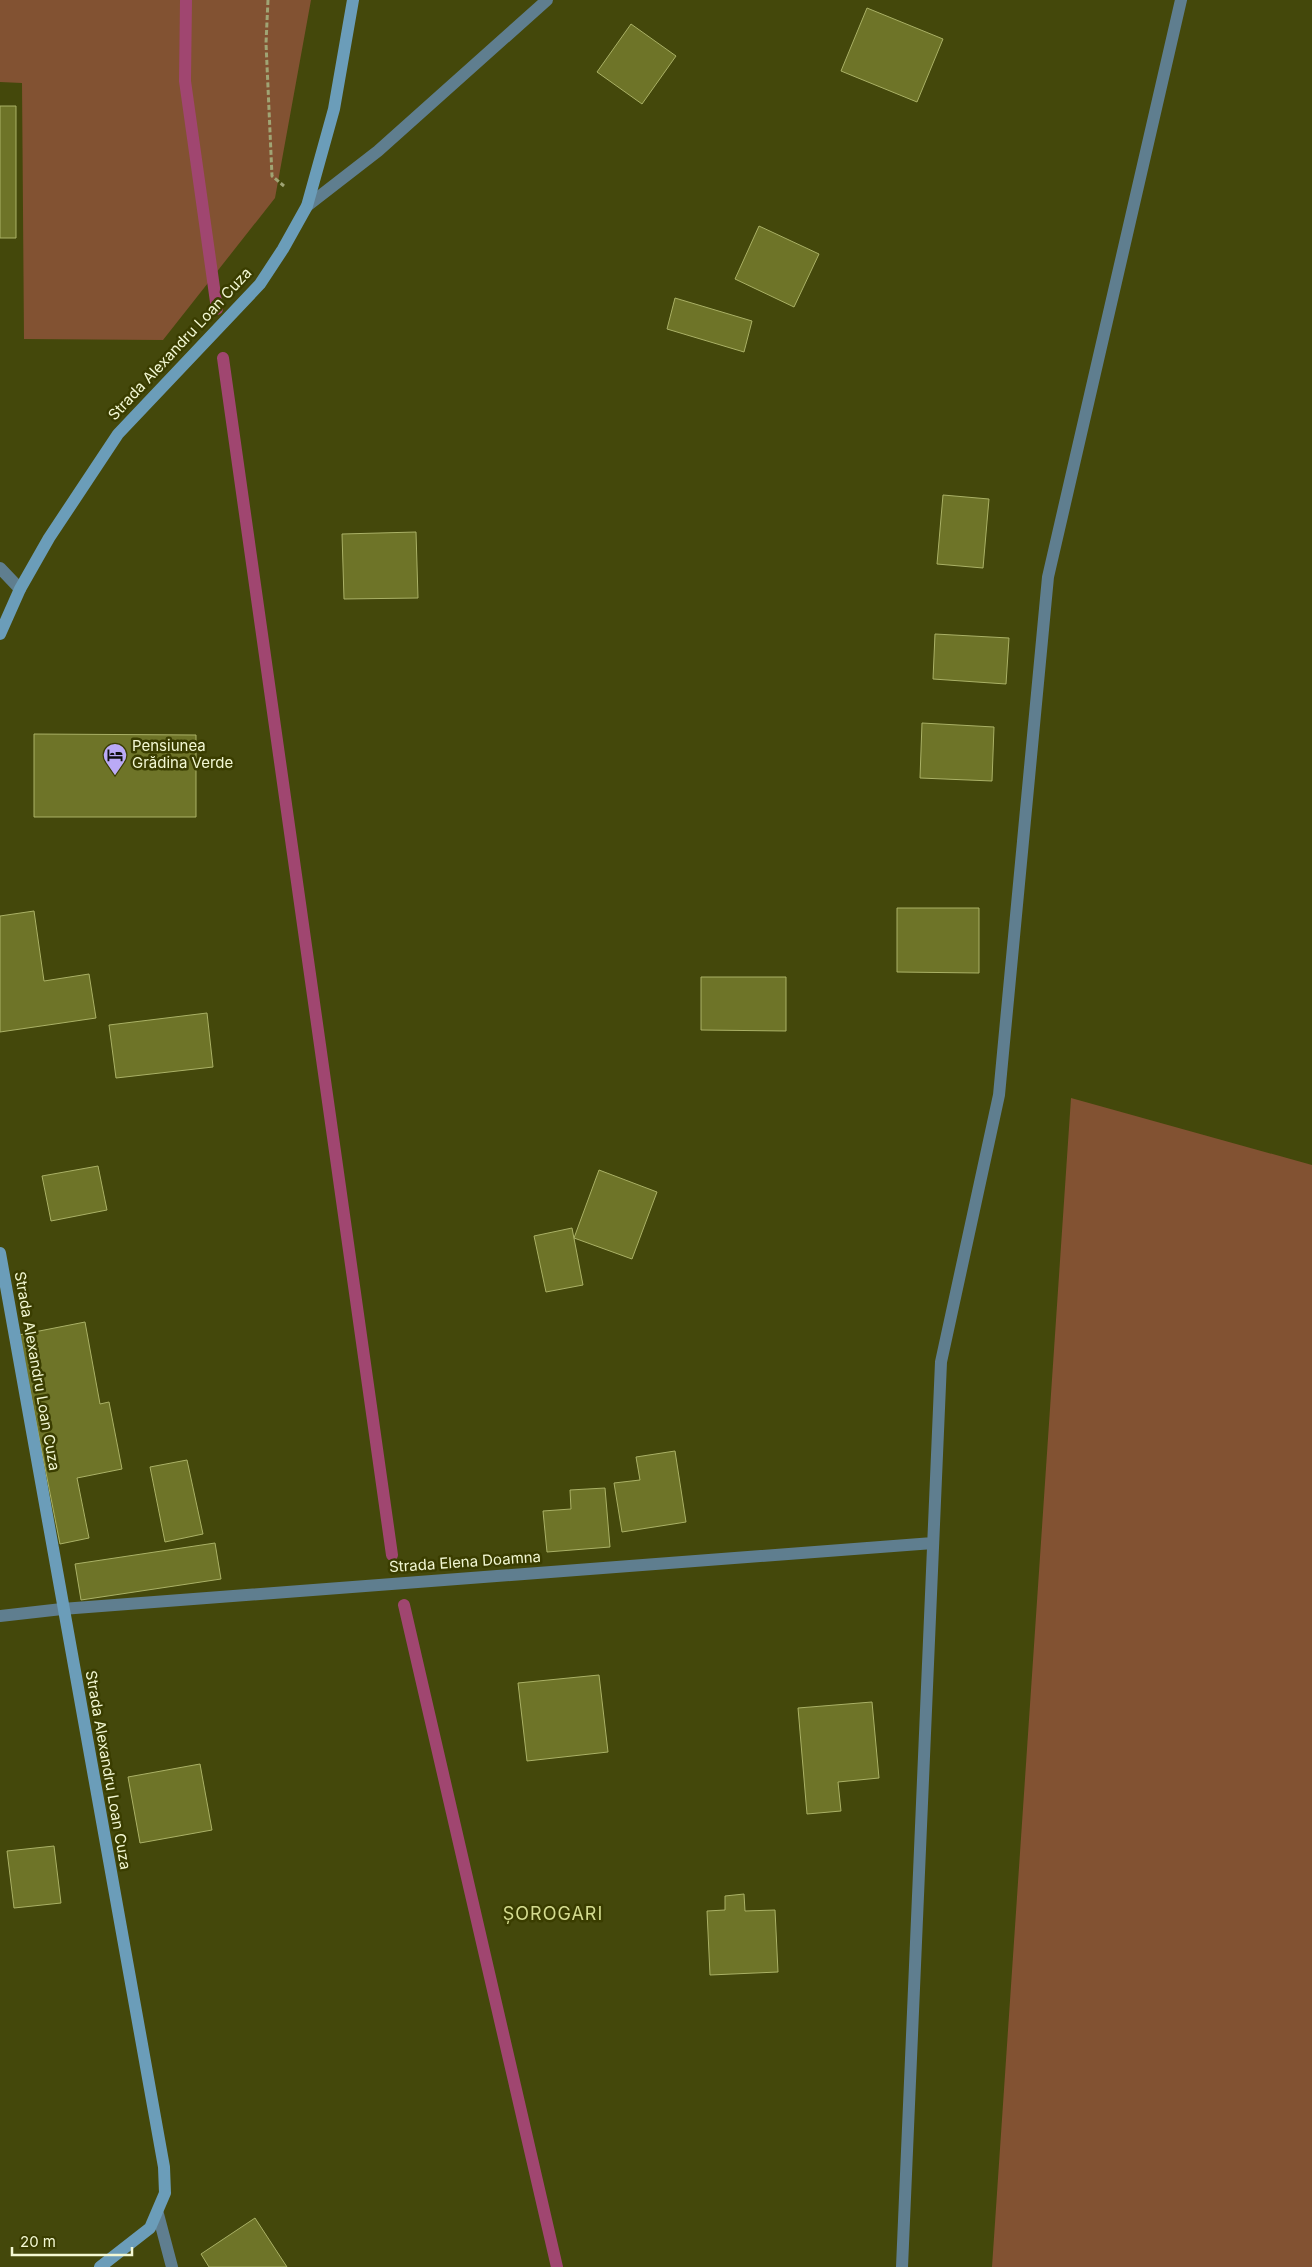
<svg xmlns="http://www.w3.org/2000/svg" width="1312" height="2267" font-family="Inter,sans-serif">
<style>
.green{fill:#825232}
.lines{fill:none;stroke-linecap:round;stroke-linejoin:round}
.stream{stroke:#a04670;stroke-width:12}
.building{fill:#6e7428;stroke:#aab166}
.path{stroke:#a0a474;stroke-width:3;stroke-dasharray:5 2.5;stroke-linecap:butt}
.street{stroke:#5f7e8f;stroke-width:12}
.secondary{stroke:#6b9db9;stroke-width:12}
.labels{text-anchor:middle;stroke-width:5;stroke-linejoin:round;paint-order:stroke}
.street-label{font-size:15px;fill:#f3f8d3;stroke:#3a3d00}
.poi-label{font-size:15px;fill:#f3f8d3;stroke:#3a3d00;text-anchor:start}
.quarter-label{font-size:18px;letter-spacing:1px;fill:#d4dc90;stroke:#3a3d00}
</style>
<rect width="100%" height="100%" fill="#44480b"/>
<path class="green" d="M0 0H311L275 198 163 340 24 339 22 83 0 82Z
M1071 1098 1312 1165V2267H992Z"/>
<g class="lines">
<path class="stream" d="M186 0 185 81 217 309
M223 358 392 1555
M404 1605 557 2267"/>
</g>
<path class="building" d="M867 8 943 39 917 102 841 71Z
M631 24 676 56 642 104 597 72Z
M0 106H16V238H0Z
M759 226 819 254 794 307 735 279Z
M675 298 752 321 744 352 667 329Z
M943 495 989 499 983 568 937 564Z
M416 532 418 598 344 599 342 534Z
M935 634 1009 638 1006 684 933 679Z
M922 723 994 727 992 781 920 778Z
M34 734 196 735V817H34Z
M897 908H979V973L897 972Z
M34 911 44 981 89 974 96 1018 0 1032V916Z
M701 977H786V1031L701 1030Z
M207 1013 213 1067 116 1078 109 1025Z
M98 1166 107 1210 51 1221 42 1176Z
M599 1170 657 1192 632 1259 574 1238Z
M572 1228 583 1285 546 1292 534 1236Z
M85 1322 100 1404 109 1402 122 1469 77 1478 89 1538 60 1544 19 1335Z
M675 1451 686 1522 622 1532 614 1483 640 1480 636 1457Z
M187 1460 203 1534 165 1542 150 1467Z
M605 1488 610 1547 547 1552 543 1511 571 1509 570 1490Z
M215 1543 221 1579 81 1600 75 1564Z
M599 1675 608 1752 527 1761 518 1683Z
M872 1702 879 1778 838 1782 841 1811 807 1814 798 1708Z
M200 1764 212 1830 140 1843 128 1777Z
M54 1846 61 1903 14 1908 7 1851Z
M744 1894 745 1911 775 1910 778 1972 710 1975 707 1911 725 1910V1896Z
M255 2218 287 2267H209L201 2254Z"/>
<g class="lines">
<path class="path" d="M268 0 266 43 272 176 284 186"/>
<path class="street" d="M307 206 378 151 547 0
M0 568 20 589
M0 1616 62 1609 933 1543
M158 2214 172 2267
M902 2267 941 1362 999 1095 1048 577 1181 0"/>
<path class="secondary" d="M0 634 20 589 49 538 118 434 260 284 283 249 307 206 334 109 353 0
M0 1253 164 2167 165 2193 150 2228 100 2267"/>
</g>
<defs>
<g id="hotel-pin" transform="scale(1.25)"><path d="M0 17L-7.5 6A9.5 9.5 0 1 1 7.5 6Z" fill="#baaaf6" stroke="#3a3d00"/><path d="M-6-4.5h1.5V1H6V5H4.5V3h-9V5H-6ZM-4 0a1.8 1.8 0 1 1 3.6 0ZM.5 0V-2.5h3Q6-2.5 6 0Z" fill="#111"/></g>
</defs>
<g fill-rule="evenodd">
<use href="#hotel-pin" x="115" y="755"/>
</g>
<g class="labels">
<g class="street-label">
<text transform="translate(180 344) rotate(-47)" y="5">Strada Alexandru Loan Cuza</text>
<text transform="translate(37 1371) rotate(80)" y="5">Strada Alexandru Loan Cuza</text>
<text transform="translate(465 1562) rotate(-4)" y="5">Strada Elena Doamna</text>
<text transform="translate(108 1770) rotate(80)" y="5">Strada Alexandru Loan Cuza</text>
</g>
<g class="poi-label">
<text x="132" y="751">Pensiunea<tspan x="132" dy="17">Grădina Verde</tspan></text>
</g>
<g class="quarter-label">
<text x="553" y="1920">ȘOROGARI</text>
</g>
</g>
<path d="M12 2247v8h120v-8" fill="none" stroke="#f3f8d3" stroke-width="2.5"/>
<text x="20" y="2247" font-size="15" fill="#f3f8d3" stroke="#3a3d00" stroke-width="4" paint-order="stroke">20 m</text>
</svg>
